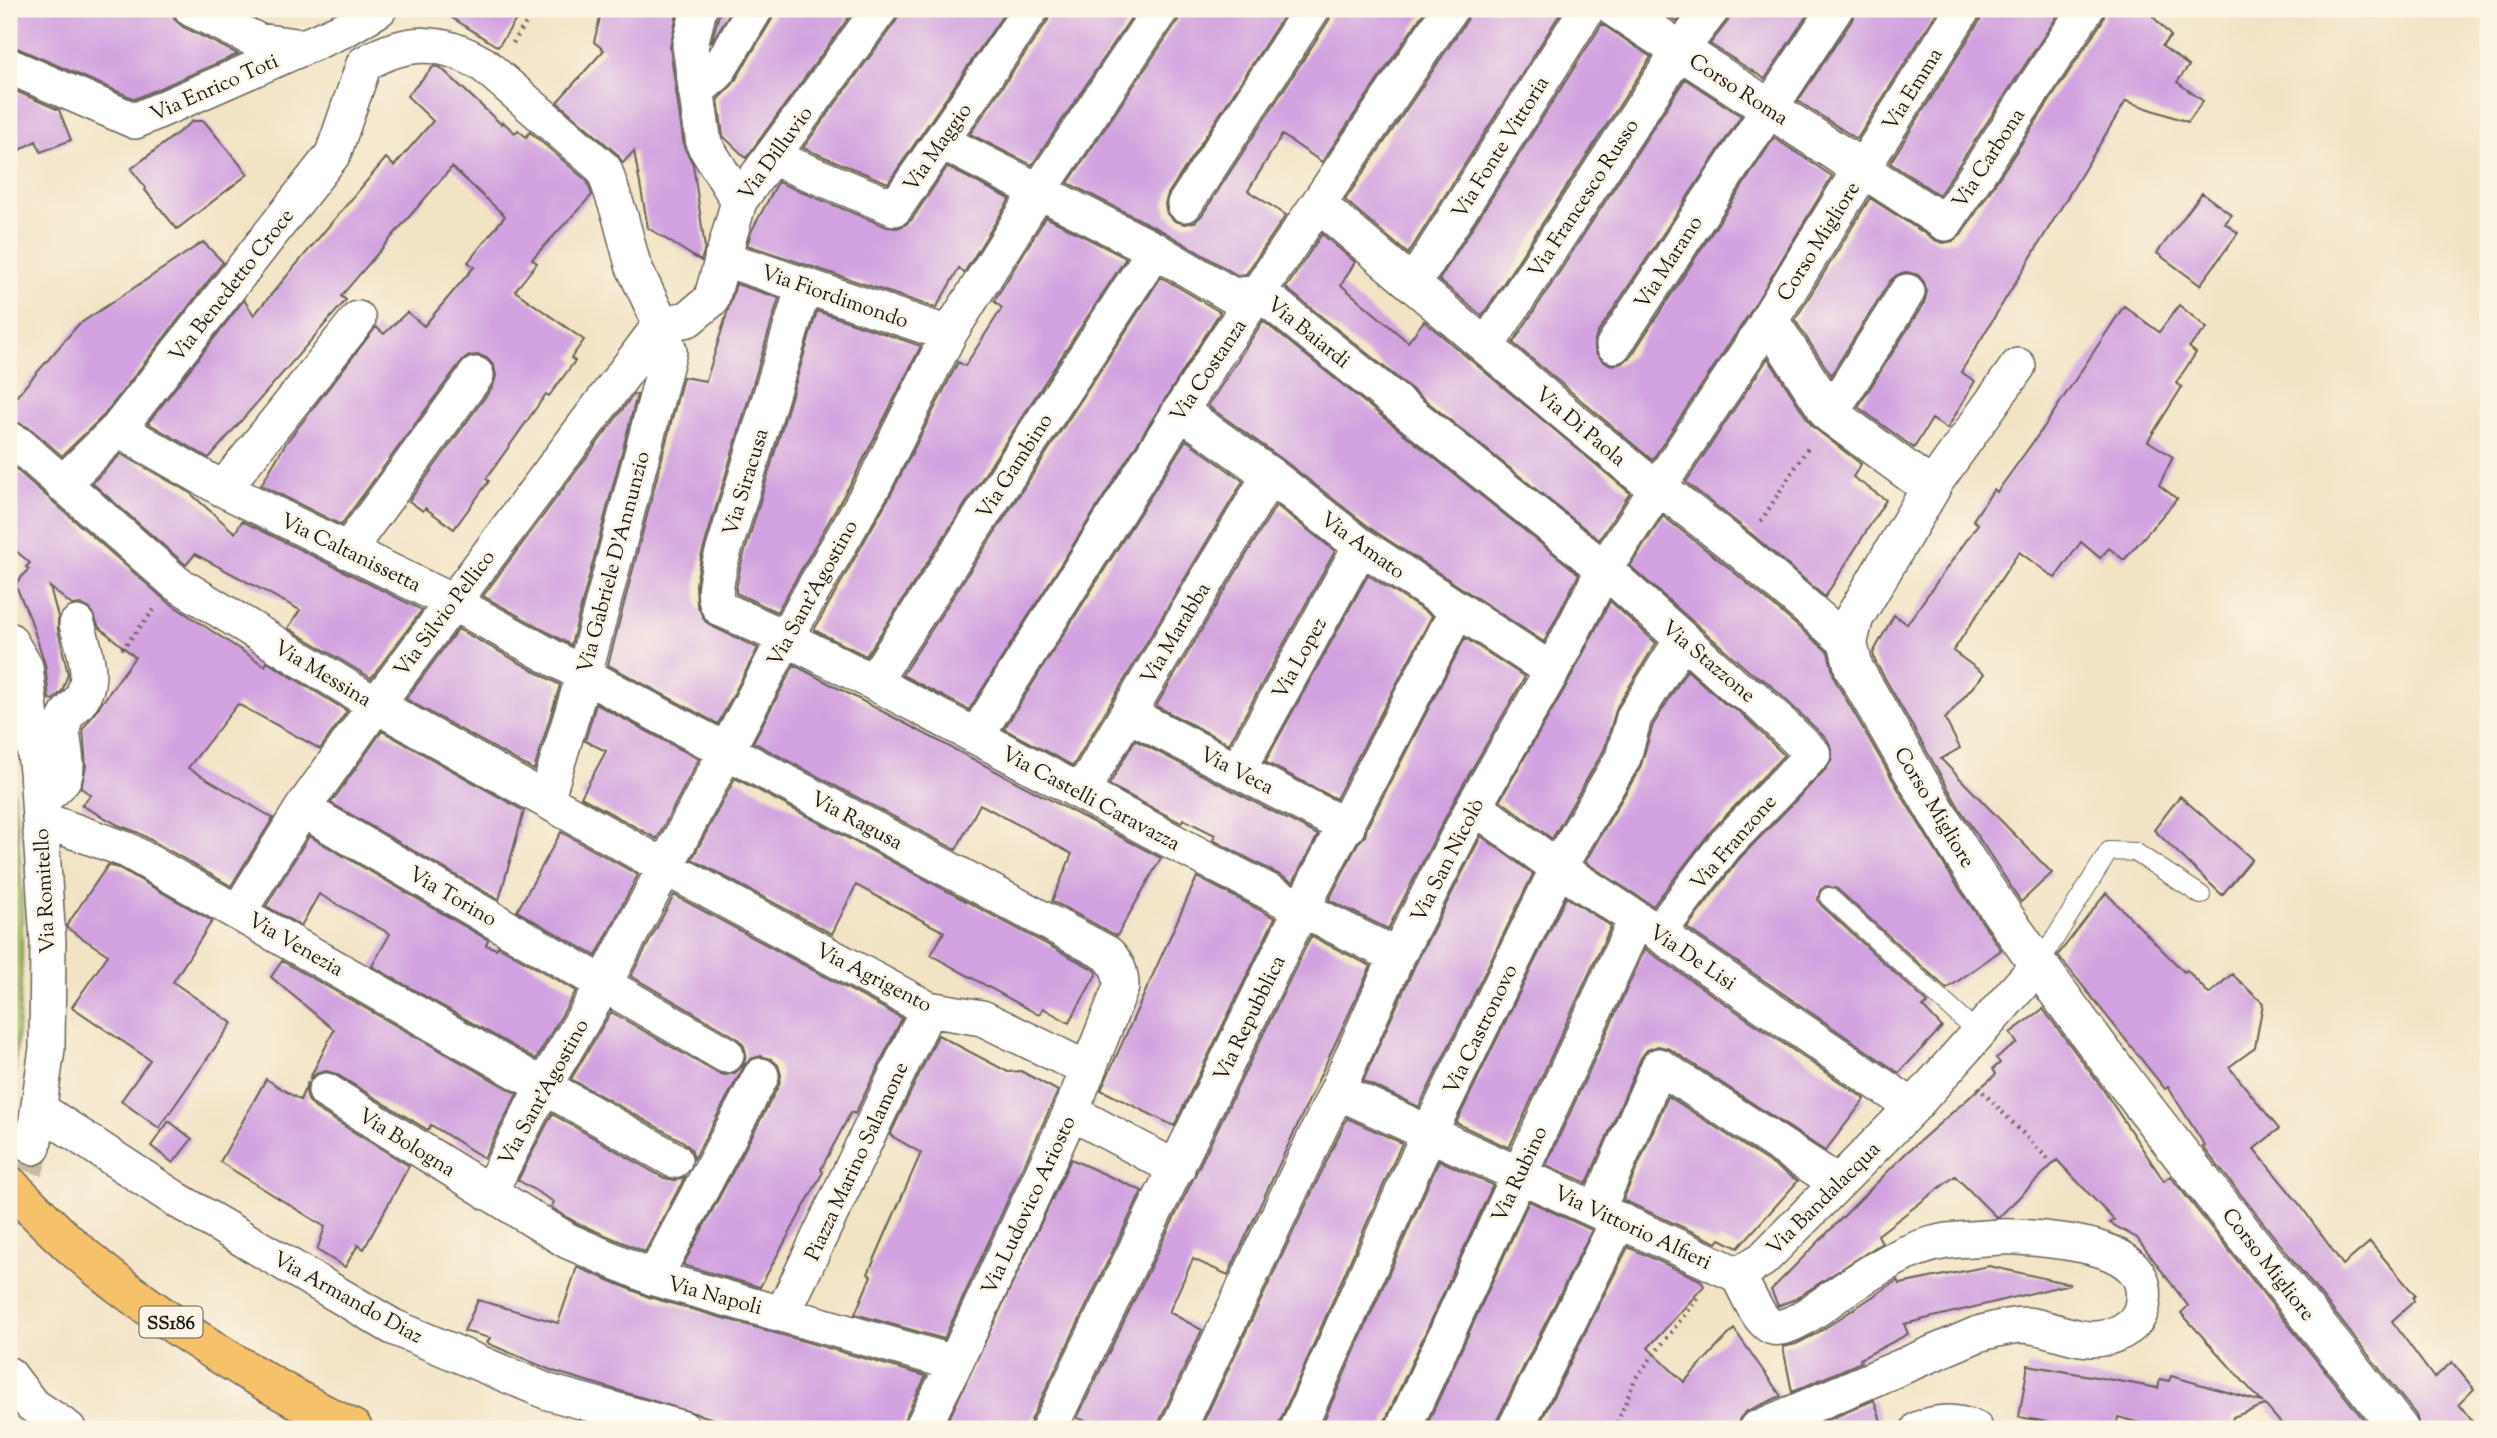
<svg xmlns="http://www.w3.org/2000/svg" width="2497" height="1438" font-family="'Sorts Mill Goudy',serif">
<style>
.green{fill:#a7c269;stroke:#626f42;stroke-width:2}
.building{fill:#d2a3e0}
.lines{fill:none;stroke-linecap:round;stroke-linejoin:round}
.minor-tunnel{stroke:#c7bba3;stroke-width:35;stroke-dasharray:35 18;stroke-linecap:butt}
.service-casing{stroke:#676257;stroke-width:20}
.minor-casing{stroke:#676257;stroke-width:38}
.tertiary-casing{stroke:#676257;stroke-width:41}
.primary-casing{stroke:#676257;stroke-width:41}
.path{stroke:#676257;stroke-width:4.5;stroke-dasharray:2 5;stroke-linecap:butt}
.service{stroke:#fff;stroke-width:18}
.minor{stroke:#fff;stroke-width:35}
.tertiary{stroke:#fff;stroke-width:38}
.primary{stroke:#f5c16b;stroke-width:38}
.labels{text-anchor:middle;stroke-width:5;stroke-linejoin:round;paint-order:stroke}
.shield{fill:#fcf5e5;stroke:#5f5d58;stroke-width:2}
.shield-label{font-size:19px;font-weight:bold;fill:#1c1c1c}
.street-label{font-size:21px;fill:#1c1c1c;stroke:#fcf5e5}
</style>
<rect width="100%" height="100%" fill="#fcf5e5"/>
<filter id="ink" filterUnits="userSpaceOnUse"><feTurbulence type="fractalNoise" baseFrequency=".0143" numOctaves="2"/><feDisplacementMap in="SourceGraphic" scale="14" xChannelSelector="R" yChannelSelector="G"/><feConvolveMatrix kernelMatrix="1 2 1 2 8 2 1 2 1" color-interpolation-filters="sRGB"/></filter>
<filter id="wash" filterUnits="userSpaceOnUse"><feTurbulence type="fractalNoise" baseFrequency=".00686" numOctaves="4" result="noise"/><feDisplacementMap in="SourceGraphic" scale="28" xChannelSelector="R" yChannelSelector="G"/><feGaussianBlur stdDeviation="1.57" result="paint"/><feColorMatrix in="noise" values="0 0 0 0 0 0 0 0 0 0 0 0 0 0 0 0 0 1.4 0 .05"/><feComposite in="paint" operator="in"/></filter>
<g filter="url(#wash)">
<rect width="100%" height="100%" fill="#f2e3c5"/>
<path class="green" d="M9 756C27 881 26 989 9 1114Z"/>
<g id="blocks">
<path class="building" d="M9 9H172L175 20 183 27 238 54 135 99 17 48 9 46Z
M438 9H523L498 47Z
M602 9H678L670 48 684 147 693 164 705 248 701 261 648 228 634 151 623 163 617 154 557 102 604 50 594 42Z
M719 9H732L711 43 719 14Z
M775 9H855L746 158 723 136 718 99 733 84 772 19Z
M901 9H1007L888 183 803 148 896 21Z
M1051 9H1137L1032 165 970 134 1048 20Z
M1181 9H1288L1168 194 1165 204 1167 214 1175 221 1185 224 1195 222 1202 215 1329 20 1332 9H1426L1322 162 1282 135 1248 191 1286 215 1246 274 1237 275 1164 232 1068 183 1178 20Z
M1470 9H1563L1408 254 1345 200 1467 20Z
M1657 9H1687L1677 22Z
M1732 9H1811L1765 79 1710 44 1728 21Z
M1855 9H1939L1857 139 1798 101 1852 20Z
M1983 9H2062L1939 195 1890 163 1980 20Z
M2106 9H2146L2171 36 2162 46 2189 66 2177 82 2203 101 2188 122 2126 101 1961 372 1975 381 1947 429 1932 419 1914 448 1858 407 1924 303 1927 292 1924 282 1918 275 1907 272 1897 275 1890 281 1831 375 1795 320 1870 198 1935 240 1943 243 1953 241 1961 235 2103 20Z
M1602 24 1651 57 1482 316 1439 280Z
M434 66 441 68 501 124 503 122 515 133 518 130 526 137 530 132 587 181 592 195 532 259 537 263 515 291 584 340 571 358 575 361 549 396 546 394 486 479 489 481 454 529 425 508 423 511 409 501 493 386 496 376 494 366 487 358 479 355 469 356 460 363 341 525 261 485 286 443 376 327 384 334 407 312 424 326 474 267 468 262 505 216 452 167 341 296 346 300 209 458 148 423 244 300 254 315 386 158 394 166 433 121 407 96Z
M1685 79 1741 116 1597 334 1594 343 1596 353 1604 362 1612 365 1622 363 1631 356 1774 138 1832 176 1749 314 1652 460 1513 343Z
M9 88 59 110 71 140 41 152 36 141 9 156Z
M193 121H204L248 174 177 229 145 190 146 188 131 169Z
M947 167 1010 199 964 273 959 268 936 308 747 245 752 230 778 182 887 227 897 228 905 225 912 219Z
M2202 193 2232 215 2225 223 2238 233 2200 285 2157 253Z
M1046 217 1126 258 866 656 814 630 891 494 958 362 965 366 1002 308 994 301Z
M1322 234 1355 262 1341 285 1408 342 1424 321 1630 493 1599 540 1286 288Z
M203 242 223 262 103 416 62 456 30 428 9 419V405L78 325Z
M1161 277 1220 312 969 710 902 675Z
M736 284 779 298 701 557 696 584 697 605 705 621 713 627 758 648 718 724 608 665 683 377 706 381Z
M2179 305 2207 328 2189 347 2196 353 2176 383 2182 387 2148 441 2173 457 2159 485 2177 499 2124 560 2109 548 2100 558 2081 542 2055 578 2019 552 1953 651 1984 674 1945 719 1960 748 1941 759 2052 873 2021 902 1960 809 1875 661 1873 653 1894 615 1907 624 1978 524 1973 520 1994 489 1997 492 2046 424 2124 306 2159 332Z
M817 311 921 346 856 474 777 612 736 593V589L740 568Z
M1263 321 1579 574 1544 642 1373 530 1282 459 1208 406Z
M1768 358 1812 426 1861 464 1853 477 1886 500 1825 597 1754 536 1686 482Z
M634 394 637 395 571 645 483 596Z
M1186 440 1243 481 1073 766 1004 729Z
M121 454 190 493 235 533 242 521 422 610 371 678 288 628 300 610 195 554 186 565 92 483Z
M9 463 165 600 265 666 267 662 347 711 320 749 238 704 188 768 273 818 231 886 137 832 118 825 81 805 91 795 81 788 86 766 83 729 135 657 99 627 90 609 81 604 72 605 50 587 58 617V630L68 674 62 691 53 700 49 699 45 664 30 618 15 584 29 569 26 567 30 563 9 545Z
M1276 505 1335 551 1229 744 1156 706Z
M1663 516 1728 567 1828 652 1835 680 1908 806 1954 881 2001 950 1947 989 1837 889 1826 886 1820 890 1818 900 1821 905 1928 1003 1923 1007 1942 1027 1899 1073 1687 928 1740 858 1827 768 1832 759V749L1827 739 1767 682 1750 672 1630 566Z
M1368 575 1432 616 1336 799 1265 762Z
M1610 601 1656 643 1617 707 1604 750 1552 839 1500 800 1569 681Z
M458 629 560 685 534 770 406 699Z
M1465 638 1525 677 1456 797 1388 929 1329 900 1358 843 1365 836 1367 827Z
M794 665 1161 858 1117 936 1052 901 1072 854 980 804 956 850 753 742Z
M1687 670 1725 704 1741 713 1784 755 1711 831 1653 906 1585 862 1640 768 1653 725Z
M596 704 699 759 657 839 581 797 606 751 585 741Z
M382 731 524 811 499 900 331 803Z
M1135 740 1318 835 1293 882 1213 840 1215 835 1183 819 1181 823 1109 785Z
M735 778 1095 970 1097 973 1069 1023 1043 1008 1039 1015 931 955 944 932 856 885 832 934 692 859Z
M2180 796 2252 859 2222 895 2154 830Z
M561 832 638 875 596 956 517 911Z
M309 836 488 940 486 945 496 949 498 946 576 991 536 1059 372 966 390 934 319 894 301 926 266 906Z
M1481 836 1533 874 1419 1107 1363 1081 1415 965Z
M108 865 119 868 212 921 173 982 232 1023 159 1128 121 1101 150 1060 72 1007 108 955 67 928V925Z
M1197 877 1275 918 1174 1126 1101 1090Z
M2106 893 2184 972 2187 970 2209 994 2232 974 2263 1003 2255 1048 2229 1067 2279 1129 2254 1149 2301 1206 2343 1265 2370 1242 2415 1295 2413 1298 2414 1301 2392 1321 2434 1378 2452 1362 2474 1389 2459 1404 2478 1429H2420L2416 1415 2203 1147 2205 1146 2168 1087 2165 1089 2058 955Z
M674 895 902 1018 855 1114 851 1112 821 1169 823 1172 760 1287 683 1265 779 1085 781 1075 778 1065 771 1059 761 1056 751 1059 744 1066 694 1159 691 1149 684 1142 571 1079 611 1012 717 1073 725 1075 735 1073 744 1064 746 1054 744 1046 737 1038 631 976Z
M1566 897 1611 926 1509 1148 1456 1123Z
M1311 936 1371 966 1228 1275 1193 1259 1169 1312 1202 1330 1160 1420 1158 1429H1112L1077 1418Z
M1645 949 1865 1099 1825 1151 1670 1049 1658 1046 1647 1050 1641 1058 1587 1183 1546 1165Z
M282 961 517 1094 484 1158 431 1125 428 1130 336 1074 326 1071 316 1074 309 1080 334 1030 271 977Z
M2043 1009 2102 1088 2164 1181 2170 1176 2371 1429H2286L2265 1405 2233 1417 2230 1429H2162L2118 1417 2116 1429H2087L2019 1417 2028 1365 2158 1388 2160 1379 2169 1381 2171 1376 2262 1402 2181 1313 2188 1306 2137 1238 2110 1223 2114 1220 2057 1160 1999 1217H1996L1955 1176 1878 1235 1882 1243 1795 1299 1778 1306 1771 1290 1906 1153 1996 1074 1993 1069 2000 1063 1996 1058 2017 1043 2010 1033Z
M938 1035 1008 1072 1021 1071 1058 1091 944 1339 855 1314 871 1276 868 1274 921 1153 890 1135Z
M266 1079 300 1100 308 1082 306 1091 308 1100 315 1108 409 1166 364 1249 358 1245 345 1267 317 1250 325 1227 220 1162Z
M1668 1096 1798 1181 1738 1248 1720 1239 1717 1243 1623 1200Z
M552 1114 664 1178 675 1180 685 1177 645 1252 577 1223 551 1207 554 1202 518 1180Z
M1347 1118 1402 1143 1280 1421 1278 1429H1200Z
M169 1121 192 1139 173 1163 151 1146Z
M1071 1159 1142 1191 1031 1420 1029 1429H944Z
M1439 1160 1493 1185 1385 1421 1383 1429H1320Z
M1529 1201 1592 1230 1497 1420 1495 1429H1425Z
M1628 1247 1700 1280 1704 1286 1648 1348 1684 1382 1734 1329 1781 1396 1747 1411 1740 1418 1736 1429H1537Z
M1989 1266 2070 1284 1904 1324 1908 1334 1860 1359 1861 1362 1792 1392 1783 1347 1796 1344 1816 1334 1898 1280 1900 1284Z
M577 1267 649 1297 926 1376 904 1420 902 1429H764L742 1423 741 1427 553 1371 487 1343 490 1338 464 1331 478 1300 558 1323Z
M1874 1400 1881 1421 1862 1429H1807Z"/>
</g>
</g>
<g filter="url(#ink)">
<use href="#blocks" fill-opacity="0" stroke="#676257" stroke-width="2"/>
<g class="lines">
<path class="minor-tunnel" d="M9 1221 33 1147"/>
<g class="service-casing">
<path id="service" d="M1829 897 1978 1033
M2039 964 2109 851 2135 852 2201 895"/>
</g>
<g class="minor-casing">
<path id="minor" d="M192 9 258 41 304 47
M699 9 690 45 704 144 739 201
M1963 9 1862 169 1945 223 2086 9
M364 64C407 39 442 39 484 65L604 169 620 216 633 265 661 324 669 351 584 675 546 800
M9 66 135 121 345 29 379 9
M696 91 716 74 755 9
M942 142 1155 250 1233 296 1260 293 1604 569 1738 689 1753 697 1813 754 1725 845 1658 933
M771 157 895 208 1031 9
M1185 204 1312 9
M1318 204 1569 417 1643 478 1659 487 1741 551 1848 643
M722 258 949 334
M1413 284 1587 9
M804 286 720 563C718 578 710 597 721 609 798 642 871 681 945 720 1095 799 1244 882 1397 956
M661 324 688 319 711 300 739 201 880 9
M1487 345 1680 50 1712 9
M1614 345 1835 9
M1180 411 1270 475 1361 546 1552 671
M1830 414 1907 292
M118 429 223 489 452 602 584 675 1108 954C1117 964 1121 972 1121 987L1071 1112 955 1363 922 1429
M9 439 19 445 176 583 376 705 665 867 928 1009 982 1018 1089 1070
M62 484 118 429 333 154 364 64
M1931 488 2018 366
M223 489 358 319
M347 551 476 375
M9 640 25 667 37 771 48 942 47 1049 33 1147
M873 682 1155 250
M1128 714 1347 827
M976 736 1219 350 1450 9
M1238 770 1361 546
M1081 792 1270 475
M39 801C46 795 58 788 63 779 71 764 60 741 63 725 66 713 71 711 78 703 97 680 84 649 77 624
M1474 806 1558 868 1658 933 1913 1107
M302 809 726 1055
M40 819 127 850 674 1160
M239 911 302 809 376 705 661 324
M326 1091 568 1241 654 1278 955 1363
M1337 1091 1738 1275
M40 1110 177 1200 393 1327 548 1392 683 1429
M1071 1112 1177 1169
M489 1193 543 1087 604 984 786 637 874 484 949 334 1038 192 1161 9
M1597 1210 1659 1066 1838 1183
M1738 1275C1745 1288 1759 1323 1773 1327 1789 1332 1823 1304 1838 1294 1870 1272 1907 1247 1947 1241 1965 1239 1983 1238 2000 1237 2014 1236 2029 1238 2043 1239 2081 1243 2155 1251 2142 1307 2138 1324 2124 1332 2108 1337 2080 1345 2052 1327 2025 1325 2009 1325 1993 1330 1978 1334L1756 1429
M1738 1275 1763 1259 1913 1107 2039 964
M654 1278 761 1076
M783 1313 928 1009
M9 1375 31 1404 68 1429
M1049 1429 1301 910 1457 611
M1178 1429 1337 1091 1397 956 1474 806 1552 671 1604 569 1769 320
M1298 1429 1429 1133 1558 868 1623 758 1634 717 1682 640
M1403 1429 1636 920
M1515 1429 1619 1220
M1919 1429C1940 1421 1955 1421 1975 1429"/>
</g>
<g class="tertiary-casing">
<path id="tertiary" d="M1617 9 1862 169 1769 320 1830 414 1931 488 1854 618 1848 643 1854 669C1893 735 1930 805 1972 869 2102 1064 2254 1245 2399 1429"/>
</g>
<g class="primary-casing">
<path id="primary" d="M9 1185C31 1206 52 1229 74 1248 158 1321 255 1379 353 1429"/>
</g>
<path class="path" d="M513 43 535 9
M1761 521 1809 446
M121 648 124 647 154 610
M1978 1087 2048 1159
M1615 1429 1635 1379 1700 1295"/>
<use href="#service" class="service"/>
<use href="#minor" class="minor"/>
<use href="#tertiary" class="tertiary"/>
<use href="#primary" class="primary"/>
</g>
</g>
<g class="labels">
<rect class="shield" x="139.5" y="1306.5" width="63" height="31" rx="5"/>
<g class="shield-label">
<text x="171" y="1329">SS186</text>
</g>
<g class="street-label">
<text transform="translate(214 87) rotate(-24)" y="7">Via Enrico Toti</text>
<text transform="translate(1739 89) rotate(33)" y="7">Corso Roma</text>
<text transform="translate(1912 89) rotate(-58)" y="7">Via Emma</text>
<text transform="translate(937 147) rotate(-55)" y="7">Via Maggio</text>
<text transform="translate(1500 147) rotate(-58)" y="7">Via Fonte Vittoria</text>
<text transform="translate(775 153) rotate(-54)" y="7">Via Dilluvio</text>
<text transform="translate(1988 158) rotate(-57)" y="7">Via Carbona</text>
<text transform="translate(1583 198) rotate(-57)" y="7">Via Francesco Russo</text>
<text transform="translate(1818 241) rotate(-58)" y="7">Corso Migliore</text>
<text transform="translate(1668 262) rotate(-57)" y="7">Via Marano</text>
<text transform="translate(231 285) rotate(-52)" y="7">Via Benedetto Croce</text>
<text transform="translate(835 296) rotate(19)" y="7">Via Fiordimondo</text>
<text transform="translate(1309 332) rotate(39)" y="7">Via Baiardi</text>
<text transform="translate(1208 370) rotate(-56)" y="7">Via Costanza</text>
<text transform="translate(1581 426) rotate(40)" y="7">Via Di Paola</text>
<text transform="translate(1014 466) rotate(-57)" y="7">Via Gambino</text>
<text transform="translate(745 482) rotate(-73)" y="7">Via Siracusa</text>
<text transform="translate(1363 545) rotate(36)" y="7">Via Amato</text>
<text transform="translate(351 552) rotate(26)" y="7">Via Caltanissetta</text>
<text transform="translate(613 562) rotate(-75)" y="7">Via Gabriele D'Annunzio</text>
<text transform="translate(812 593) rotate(-61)" y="7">Via Sant'Agostino</text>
<text transform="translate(444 613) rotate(-53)" y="7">Via Silvio Pellico</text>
<text transform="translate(1175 633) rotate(-59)" y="7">Via Marabba</text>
<text transform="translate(1299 658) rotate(-61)" y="7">Via Lopez</text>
<text transform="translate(1709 661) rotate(40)" y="7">Via Stazzone</text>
<text transform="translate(323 673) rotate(31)" y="7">Via Messina</text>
<text transform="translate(1237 770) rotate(27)" y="7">Via Veca</text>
<text transform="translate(1091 798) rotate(28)" y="7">Via Castelli Caravazza</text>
<text transform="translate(1935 807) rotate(59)" y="7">Corso Migliore</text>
<text transform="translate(857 820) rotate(28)" y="7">Via Ragusa</text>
<text transform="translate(1733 842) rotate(-49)" y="7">Via Franzone</text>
<text transform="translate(1447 860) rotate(-63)" y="7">Via San Nicolò</text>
<text transform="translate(44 891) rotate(-93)" y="7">Via Romitello</text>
<text transform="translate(453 896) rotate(30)" y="7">Via Torino</text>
<text transform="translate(296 944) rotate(30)" y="7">Via Venezia</text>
<text transform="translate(1693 957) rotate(34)" y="7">Via De Lisi</text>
<text transform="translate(874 977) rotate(27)" y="7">Via Agrigento</text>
<text transform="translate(1249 1018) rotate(-64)" y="7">Via Repubblica</text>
<text transform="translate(1480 1029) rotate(-64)" y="7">Via Castronovo</text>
<text transform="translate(543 1092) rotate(-61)" y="7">Via Sant'Agostino</text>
<text transform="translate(407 1142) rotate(32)" y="7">Via Bologna</text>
<text transform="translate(856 1161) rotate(-65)" y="7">Piazza Marino Salamone</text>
<text transform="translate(1519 1174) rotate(-65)" y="7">Via Rubino</text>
<text transform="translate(1823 1198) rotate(-45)" y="7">Via Bandalacqua</text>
<text transform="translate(1028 1205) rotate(-65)" y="7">Via Ludovico Ariosto</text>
<text transform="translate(1633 1227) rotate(25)" y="7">Via Vittorio Alfieri</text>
<text transform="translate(2269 1264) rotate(52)" y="7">Corso Migliore</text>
<text transform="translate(715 1295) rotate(15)" y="7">Via Napoli</text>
<text transform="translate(348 1297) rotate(29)" y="7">Via Armando Diaz</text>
</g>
</g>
<rect width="2497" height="1438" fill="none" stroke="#fcf5e5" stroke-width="35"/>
</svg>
